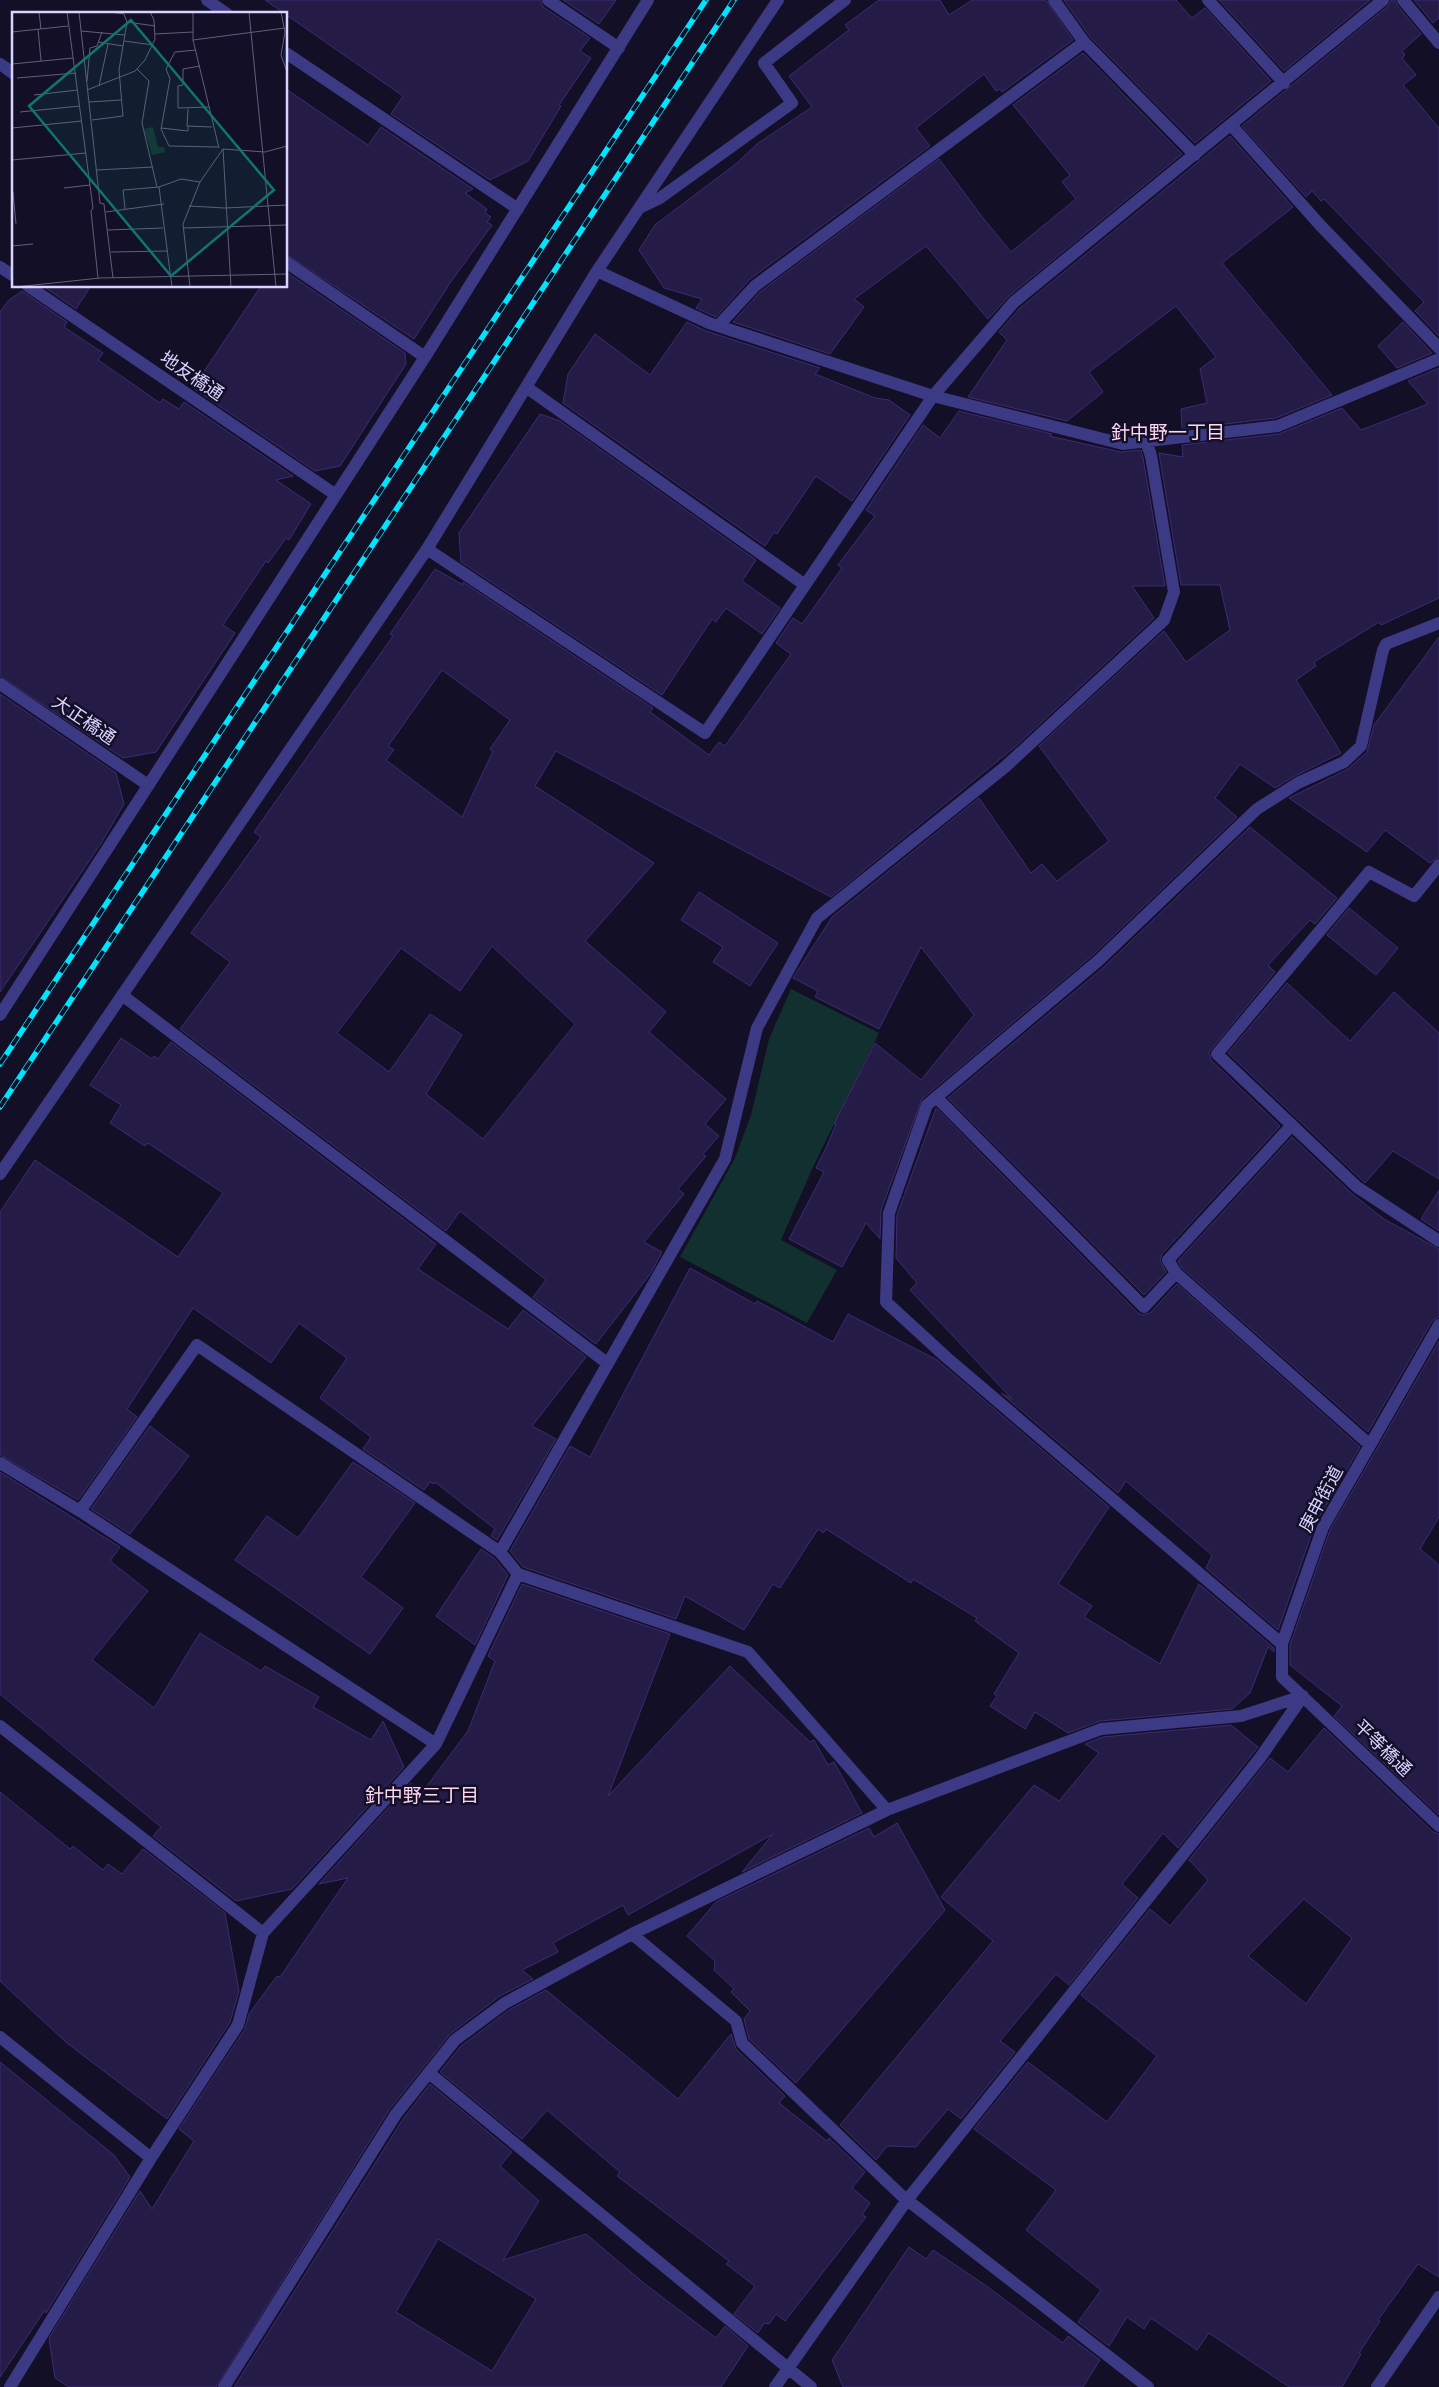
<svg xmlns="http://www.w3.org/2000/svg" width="1439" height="2387" font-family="Roboto,'Noto Sans JP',sans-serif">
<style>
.green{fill:#12302f}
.building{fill:#241b47;stroke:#3b2d73;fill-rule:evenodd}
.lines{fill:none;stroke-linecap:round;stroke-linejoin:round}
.minor{stroke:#3d3a85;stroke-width:12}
.rail-casing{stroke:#00e5ff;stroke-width:5.5}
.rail{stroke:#130f26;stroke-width:4;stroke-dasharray:11;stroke-linecap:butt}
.labels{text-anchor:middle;stroke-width:5;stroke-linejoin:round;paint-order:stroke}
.street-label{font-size:18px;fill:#d9d4ff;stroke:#130f26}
.neighbourhood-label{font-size:19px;fill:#ffd6f0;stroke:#130f26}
.inset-river{fill:none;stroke:#0c2248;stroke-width:2.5}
.inset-road{fill:none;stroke:#625e7d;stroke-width:1}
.view{fill:#0f766e;fill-opacity:0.15;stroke:#0f766e;stroke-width:2.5}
.inset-edge{fill:none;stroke:#d9d4ff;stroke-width:2.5}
</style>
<rect width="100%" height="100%" fill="#130f26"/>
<path class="green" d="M791 989 879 1033 813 1167 781 1240 837 1270 807 1323 680 1257 735 1158 751 1115 769 1039Z"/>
<path class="building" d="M265 0H540L543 7 590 38 580 51 591 58 559 105 561 106 528 161 490 180 391 114 403 96Z
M563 0H616L599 24Z
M879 0H940L949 15 972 0H1046L1073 40 1002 92 1000 89 996 91 984 74 916 128 930 146 750 279 716 317 696 308 702 299 664 288 639 250 655 225 737 163 757 144 812 107 789 76 849 30 845 25Z
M1064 0H1176L1192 18 1205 8 1271 81 1195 143 1090 37Z
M1219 0H1370L1284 71Z
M1391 0H1395L1397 5 1421 34 1402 51 1405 55 1402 58 1416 75 1403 85 1439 128V336L1415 311 1424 302 1324 199 1321 201 1312 191 1306 197 1242 126 1388 6Z
M1414 0H1439V18L1433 23Z
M1083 53 1182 154 1009 296 988 319 926 246 854 299 864 307 830 354 733 322 760 292 939 159 983 218 1011 252 1076 199 1062 182 1070 175 1013 105Z
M286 89 368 145 381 127 473 189 465 193 487 209 485 213 491 217 487 222 492 225 450 283 414 339 286 254Z
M1230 136 1293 207 1222 263 1332 395 1276 418 1182 429 1181 409 1207 403 1200 369 1216 357 1176 306 1089 372 1103 392 1067 421 968 397 1007 340 999 332 1020 308Z
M286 272 405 353 406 364 340 466 315 471 193 388 261 286H286Z
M43 286H91L76 309Z
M22 291 67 322 64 327 103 353 98 360 160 403 163 399 179 409 184 402 293 476 276 480 311 504 289 540 286 538 268 563 266 561 223 625 235 633 156 752 123 758 0 676V312L8 301Z
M687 322 706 331 820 368 815 374 875 398 889 400 910 415 852 501 816 476 777 534 774 532 765 546 563 403 568 374 595 334 650 375Z
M1403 322 1432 353 1397 368 1378 346Z
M1439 368V598L1381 625 1379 622 1314 662 1316 666 1296 680 1341 753 1295 776 1275 788 1240 764 1215 798 1237 817 1093 955 922 1099 881 1210 880 1239 866 1223 842 1267 789 1239 824 1172 816 1168 826 1148 836 1124H834L875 1043 921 1080 974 1015 921 947 879 1029 815 997 818 991 793 978 832 917 979 798 1031 873 1042 864 1057 881 1109 841 1039 746 1164 631 1186 662 1230 630 1220 585H1181L1159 453 1183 457 1182 445 1279 434 1342 408 1361 430 1428 404 1408 381Z
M959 411 1052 434 1049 436 1121 452 1141 450 1143 458 1165 586H1132L1154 618 1016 746 831 897 556 751 535 786 654 863 585 941 666 1012 649 1032 726 1099 705 1124 719 1136 703 1154 706 1156 678 1189 684 1194 644 1242 662 1252 651 1273 596 1344 533 1297 546 1280 460 1211 446 1231 180 1029 230 962 191 933 261 837 254 832 393 636 390 634 435 569 463 585V582L653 708 650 712 709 755 719 742 725 746 791 654 776 643 793 618 802 624 842 568 838 565 875 516 866 510 923 425 940 438ZM442 670 510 720 490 749 493 751 462 817 386 760 394 750 388 746ZM492 946 575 1024 483 1139 426 1094 462 1035 430 1014 389 1072 337 1033 401 948 460 991Z
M540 414 560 421 756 560 742 581 780 608 762 634 726 608 716 622 712 619 662 695 461 562 459 533Z
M1439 637V857L1430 863 1385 830 1367 852 1289 798 1348 769 1367 752 1374 725Z
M0 694 116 773 124 804 102 842 0 992Z
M1250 827 1337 898 1315 924 1310 920 1268 965 1275 972 1209 1052 1211 1060 1280 1126 1162 1254 1160 1260 1166 1272 1144 1295 948 1098 1104 967Z
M699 892 778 943 750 986 713 962 723 947 681 920Z
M1349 908 1398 948 1376 975 1327 935Z
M1287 983 1350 1041 1394 992 1439 1033V1179L1393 1151 1365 1183 1228 1053Z
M121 1038 152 1059 154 1056 158 1059 171 1042 436 1244 418 1269 508 1329 523 1310 586 1357 532 1426 556 1439 497 1540 491 1536 495 1529 435 1482 434 1484 430 1482 424 1490 363 1449 371 1437 320 1398 347 1358 299 1323 271 1363 193 1308 127 1409 137 1417 78 1500 0 1455V1212L35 1160 178 1257 223 1193 148 1143 145 1146 110 1123 121 1105 90 1085Z
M936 1108 1138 1313 1142 1315 1150 1313 1177 1284 1360 1447 1315 1524 1278 1630 1206 1568 1212 1555 1177 1525 1126 1481 1118 1493 1001 1393 1012 1399 910 1290 917 1283 896 1258 897 1215Z
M1292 1137 1351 1193 1384 1219 1439 1249V1317L1432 1321 1368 1432 1182 1268 1178 1261Z
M1439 1190V1231L1421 1219Z
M690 1268 755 1304 757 1301 833 1342 848 1314 937 1360 1109 1507 1058 1584 1092 1606 1084 1617 1160 1664 1199 1584 1274 1648V1652L1268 1647 1250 1693 1232 1709 1100 1721 1068 1733 1035 1712 1025 1729 990 1706 997 1696 994 1694 1019 1653 975 1621 977 1618 913 1579 911 1583 826 1529 823 1533 818 1529 780 1588 773 1584 744 1630 685 1596 676 1619 523 1567 510 1551 570 1446 590 1457Z
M1439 1341V1517L1420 1549 1439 1565V1815L1334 1716 1342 1706 1290 1665V1645L1330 1530Z
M150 1426 189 1456 130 1534 91 1509Z
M353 1462 415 1503 361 1577 403 1608 370 1654 235 1560 267 1516 298 1538Z
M0 1472 120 1547 110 1561 148 1591 92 1660 154 1708 200 1633 261 1671 265 1666 319 1697 313 1707 371 1740 383 1721 404 1767 292 1889 236 1901 153 1836 161 1827 0 1694Z
M481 1549 494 1558 508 1575 475 1645 436 1616Z
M522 1584 670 1634 608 1796 730 1666 810 1742 814 1740 828 1765 834 1762 862 1813 742 1872 773 1834 628 1915 623 1905 553 1943 558 1952 522 1970 533 1979 500 1996 450 2034 389 2110 216 2387H69L55 2378 49 2338 140 2191 152 2209 194 2141 179 2129 245 2029 249 2014 277 1976 280 1977 348 1878 319 1884 411 1783 418 1798 468 1731 495 1661 488 1656Z
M1231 1725 1258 1747 1178 1848 1163 1833 1122 1884 1138 1898 1069 1985 1056 1974 1000 2041 1015 2052 961 2119 948 2109 916 2147 887 2146 876 2160 840 2125 993 1941 941 1897 1034 1785 1059 1801 1099 1753 1085 1744 1103 1737Z
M1324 1728 1433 1832 1439 1834V2277L1418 2264 1378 2320 1380 2321 1359 2353 1361 2354 1342 2387H1289L1209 2333 1197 2350 1151 2318 1144 2329 1127 2317 1109 2346 1078 2322 1101 2290 1026 2230 1056 2190 974 2129 1028 2062 1107 2122 1157 2056 1081 1995 1150 1909 1170 1926 1208 1880 1189 1860 1270 1758 1288 1772ZM1304 1899 1352 1938 1306 2004 1248 1956Z
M0 1792 70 1849 73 1846 103 1870 108 1864 122 1874 143 1849 225 1913 239 1991 230 2022 167 2119 67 2043 0 1981Z
M897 1823 945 1910 796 2083 749 2039 744 2019 750 2011 731 1992 734 1989 714 1970 715 1961 687 1936 716 1902 869 1828 874 1837Z
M546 1990 678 2099 731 2034 736 2049 785 2096 779 2103 827 2141 829 2138 865 2172 852 2188 870 2203 862 2215 866 2217 785 2321 776 2314 769 2324 764 2323 758 2333 734 2314 755 2286 726 2264 729 2261 617 2176 620 2172 547 2110 522 2139 440 2072 461 2046 509 2010Z
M0 2062 114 2155 130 2177 46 2313 45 2310 0 2377Z
M430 2084 512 2152 500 2166 539 2201 503 2260 586 2234 645 2284 716 2338 725 2326 748 2346 721 2387H234L403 2119ZM438 2239 536 2299 492 2371 396 2312Z
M909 2247 926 2259 933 2250 985 2285 1063 2343 1068 2336 1100 2360 1083 2387H843L832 2360Z"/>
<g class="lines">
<path class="minor" d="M207 0 227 14
M548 0 619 48
M1054 0 1084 42 1195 155
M1208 0 1284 83
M1403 0 1439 43
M286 53 518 209
M0 64 14 74
M1232 126 1320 225 1439 348
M641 207 660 198 792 103 764 63 845 0
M286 262 425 357
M0 267 14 276
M597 271 709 323 933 396 1123 444 1278 426 1439 359
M28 286 336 495
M718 326 755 286 1084 42
M526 387 805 585
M427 549 705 733 933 396 1014 302 1383 0
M0 684 148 785
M1439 865 1414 896 1369 872 1217 1054 1357 1187 1439 1241
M122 995 607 1363
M0 1015 425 357 648 0
M936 1097 1144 1307 1176 1273
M1292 1125 1168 1260 1176 1273 1370 1445
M0 1174 427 549 597 271 778 0
M1439 1325 1323 1527 1282 1644V1677L1439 1826
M0 1463 80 1511 436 1744
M80 1511 197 1345 500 1552 518 1574 748 1652 887 1810
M500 1552 725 1159 757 1028 817 918 1005 767 1164 620 1174 592 1151 456 1146 441
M1282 1644 946 1357 886 1302 889 1213 927 1105 1098 961 1257 809 1298 783 1344 762 1361 746 1383 650 1386 644 1439 623
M0 1726 263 1933
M632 1934 736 2021 742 2043 902 2196 1148 2387
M0 2037 151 2158
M429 2073 811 2387
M10 2387 151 2158 238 2025 263 1933 436 1744 518 1574
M224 2387 396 2114 455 2040 505 2003 632 1934 887 1810 1101 1729 1241 1716 1303 1696
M775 2387 907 2200 1260 1758 1303 1696
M1377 2387 1439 2297"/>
<g class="rail-casing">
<path id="rail" d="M0 1064 706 0
M0 1107 734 0"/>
</g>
<use href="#rail" class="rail"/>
</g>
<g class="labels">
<g class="street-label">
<text transform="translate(192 376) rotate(34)" y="6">地友橋通</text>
<text transform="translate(84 720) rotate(34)" y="6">大正橋通</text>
<text transform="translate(1321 1499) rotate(-62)" y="6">庚申街道</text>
<text transform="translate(1383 1748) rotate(44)" y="6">平等橋通</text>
</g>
<g class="neighbourhood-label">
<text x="1168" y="439">針中野一丁目</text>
<text x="422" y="1802">針中野三丁目</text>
</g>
</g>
<g transform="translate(12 12)">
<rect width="275" height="275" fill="#130f26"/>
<path d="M141 115 146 135H152L153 140 140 143 132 117Z" fill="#12302f"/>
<path class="inset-river" d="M275 30 272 45 275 53"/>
<path class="inset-road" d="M27 0 29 17M55 0 81 196 79 199 86 266M67 0 88 191 92 192 101 266M181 0V28L207 136M237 0 264 275M269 0 273 20 269 43 275 60M115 10 143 14M26 17 29 49M69 19 113 23M0 20 56 14M143 22 181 20M181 28 273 16M112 29 141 33M86 30 111 34M184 38 163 40 154 57 158 67 149 117 157 134 206 135M0 52 61 46M188 54 171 57V73L166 74V96L197 95M125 57 137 69 130 111 145 175M5 66 64 61M75 69 78 36 85 34 90 20M87 74 96 32M75 78 123 59 133 48 143 27 142 8 138 0M22 83 66 78M77 90 109 88M176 97 175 114 200 115M8 100 68 94M80 108 111 104 107 58 115 10 112 2 99 0M0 116 70 109M149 116 176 119V114M211 137 219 275M211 137 253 140 275 134M0 148 74 141M85 158 141 155M147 175 160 275M52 176 78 173M1 180 4 212M177 194 213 196 275 193M113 197 111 178 147 175 169 167 188 170M94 200 152 192M171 216 275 213M96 218 151 216M0 234 21 232M99 240 156 239M3 275 88 266 275 262M178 275 171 212 188 170 211 137"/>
<path class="view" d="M119 8 262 178 159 264 17 94Z"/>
<rect width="275" height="275" class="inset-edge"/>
</g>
</svg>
